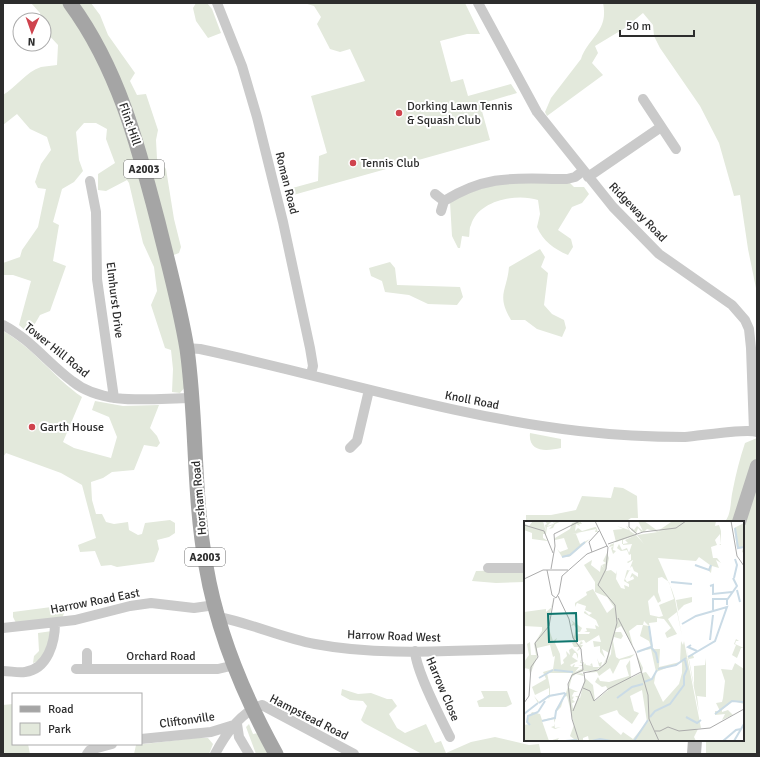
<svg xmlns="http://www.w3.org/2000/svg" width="760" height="757" font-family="Signika,sans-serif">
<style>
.green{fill:#e3e9dc}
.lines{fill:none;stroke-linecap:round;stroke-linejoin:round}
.street{stroke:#cacaca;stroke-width:10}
.secondary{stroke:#b7b7b7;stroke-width:14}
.primary{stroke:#a5a5a5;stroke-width:15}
.poi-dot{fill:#cf434d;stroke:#fff;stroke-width:1.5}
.labels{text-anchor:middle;stroke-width:4;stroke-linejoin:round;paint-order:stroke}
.shield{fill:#fff;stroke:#6c6c6c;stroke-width:1}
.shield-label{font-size:11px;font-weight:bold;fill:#2d2d2d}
.poi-label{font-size:12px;fill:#2d2d2d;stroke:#fff;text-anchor:start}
.street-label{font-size:12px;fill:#2d2d2d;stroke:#fff}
.inset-river{fill:none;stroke:#cadbe6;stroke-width:2}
.inset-road{fill:none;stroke:#ababab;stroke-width:1}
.view{fill:#0f766e;fill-opacity:0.15;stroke:#0f766e;stroke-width:2}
.inset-edge{fill:none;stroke:#2d2d2d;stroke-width:2}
</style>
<rect width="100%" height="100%" fill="#fff"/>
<path class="green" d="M31 3H65C74 17 84 31 92 46 125 109 142 179 159 247 170 293 182 339 186 386L180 393 172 392 173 369 171 350 165 348 151 305 157 291 154 267 143 243 129 183 127 180 106 191 98 190V174L115 163 106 139 107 129 96 123H84L76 132 79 160 83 171 74 182 62 189 53 222 59 225 53 261 66 266 50 311 40 315 29 334 19 325 31 281 13 275H3V263L20 257 22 250 38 227 46 189 38 188 35 182 41 164 51 150 47 137 30 129 17 114 3 125V95C16 87 26 72 41 67 46 66 52 66 57 65L58 45 45 31 44 20H42L40 13Z
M75 3H91L100 15 108 35 135 73 130 81 137 95 146 94 158 130 156 140 157 159 166 169 174 219 181 247 179 253 171 256 152 191Z
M196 3H207L212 9 221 33 208 38 196 21 193 8Z
M304 3H465L480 34H467L440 41 451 82 463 79 468 96 511 84 517 93 480 104 490 140 286 197 285 190 318 181 319 156 327 153 311 96 365 81 350 49 340 52 330 49 317 24 321 17 314 6Z
M603 3H757V293L748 249 740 195 734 196 719 143 700 106 660 48 654 36 653 25 643 13 625 28 595 46 598 53 592 63 603 75 547 116 545 112 551 98 581 59C588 37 609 32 603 3Z
M567 180 574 187H584L589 194 582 203 572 207 558 230 571 239 573 247 568 255C554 249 543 241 537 227L540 214 538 200C517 193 478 200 471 225 469 228 470 233 469 237L462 236 460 248H458L452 236 450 202 460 196 497 183Z
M540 249 545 257 541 267 548 273 544 305 552 314 564 320 566 328 562 337 537 329 525 320H511C496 295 507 291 509 267Z
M390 262 395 268 397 285 460 287 463 297 457 305 428 304 409 295 385 292 382 281 371 276 369 268Z
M3 331C34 348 53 377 82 397L63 442 74 448 111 458 117 437 109 417 92 410 95 401 123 406 159 405 150 428 157 436 160 443 157 447 144 445 134 470 112 472 103 478 91 482 92 500 96 514H102L106 522 114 524 128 522 129 530 138 535 142 534 145 523 170 520 175 523V533L169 537 157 540 159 549 154 562 117 567 111 565 101 566 95 551 80 552 78 545 96 538 82 485 61 473 6 453 3 457Z
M530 433 561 439V448C547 451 528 453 530 433Z
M757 438V754H706V740H743V522H725C732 512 730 501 733 489 736 473 740 458 745 443Z
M614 487 623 488 637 496 638 518H631L625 522 526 520V515H551L576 510 582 496 611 498Z
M525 570V582L496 583 472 581 476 571Z
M59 606 64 613 62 619 17 625 13 617V612Z
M52 631 42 660 33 663 34 656 39 651 38 633Z
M342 689 358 694 371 693 387 699H392L397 706 389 714 397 728 405 733 426 724 435 743 441 741 446 753 471 742 495 737 529 745 539 744 541 754H422L364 723 361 720 367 706 363 701 350 700 341 695Z
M481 691H507L512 704 506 707H479L477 701 484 698Z
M13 704V744H28L30 754H3V705Z
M249 724 253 734 260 733 273 754H256L246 727Z
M195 738H208L213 744 209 754H134L136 745Z"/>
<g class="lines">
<path class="street" d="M217 3 242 66 257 117 283 222 310 348 313 366 311 374
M478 3 537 112 613 207 659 254 732 305 745 320 749 329 751 348 754 431
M643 99 676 149
M588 177 661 127
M90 181 96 212 97 279 114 398
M435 194 444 201 441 211
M444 201C489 173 518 179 567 179L575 177 583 171
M3 325C30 339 48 363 72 381 104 407 154 398 192 398
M186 348 200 349C327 376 450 416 579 431 614 435 649 437 685 437 700 436 746 428 757 432
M350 448 357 441 369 390
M488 568H525
M218 617C251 623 282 638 315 644 384 657 456 650 525 649
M3 628 75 620 130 606 151 603 194 608 215 605
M415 651C416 671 440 717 450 737
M87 653V669
M76 669H218L235 665
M3 671C10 671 18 673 25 672 48 669 55 642 55 623
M237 724 239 737 249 754
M141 739 211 732 237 724
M87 754 90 750 112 744
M215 754C225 735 240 712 262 705L354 754"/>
<path class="secondary" d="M739 522 757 466
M694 754 695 740"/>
<path class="primary" d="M70 3C118 68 138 145 158 222 168 263 180 306 187 349 197 421 193 494 206 566 217 631 244 696 276 754"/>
</g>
<g class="poi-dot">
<circle cx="399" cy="113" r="4"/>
<circle cx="353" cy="163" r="4"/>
<circle cx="32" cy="427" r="4"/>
</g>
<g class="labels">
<g class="shield">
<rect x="124" y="160" width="40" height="18" rx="3"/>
<rect x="185" y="548" width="40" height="18" rx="3"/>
</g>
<g class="shield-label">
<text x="144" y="173">A2003</text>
<text x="205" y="561">A2003</text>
</g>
<g class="poi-label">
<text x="407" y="110">Dorking Lawn Tennis<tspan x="407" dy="14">&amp; Squash Club</tspan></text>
<text x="361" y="167">Tennis Club</text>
<text x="40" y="431">Garth House</text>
</g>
<g class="street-label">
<text transform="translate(130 124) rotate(71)" y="4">Flint Hill</text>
<text transform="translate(287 183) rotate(76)" y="4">Roman Road</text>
<text transform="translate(638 212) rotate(46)" y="4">Ridgeway Road</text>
<text transform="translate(115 300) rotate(83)" y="4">Elmhurst Drive</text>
<text transform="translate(57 350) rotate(39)" y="4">Tower Hill Road</text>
<text transform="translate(472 400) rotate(11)" y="4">Knoll Road</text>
<text transform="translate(199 498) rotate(-95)" y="4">Horsham Road</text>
<text transform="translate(95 601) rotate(-11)" y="4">Harrow Road East</text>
<text transform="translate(394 636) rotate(2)" y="4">Harrow Road West</text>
<text x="161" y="660">Orchard Road</text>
<text transform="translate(443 689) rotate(67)" y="4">Harrow Close</text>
<text transform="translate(309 717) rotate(27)" y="4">Hampstead Road</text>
<text transform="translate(187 720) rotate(-8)" y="4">Cliftonville</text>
</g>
</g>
<g transform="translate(524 521)">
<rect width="220" height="220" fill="#fff"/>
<path d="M9 0H19L22 11 21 4 23 3 21 0H28L23 5 30 3 29 0 31 2 32 0H38L31 3 29 7 25 8 29 4 23 6 22 13H19V17L24 20H20H23L8 18V12L0 9V2L5 5ZM55 0 54 1 56 0 58 3H55L56 5 52 3 51 10 54 7 58 10 71 6H72L74 11H71L72 8 48 13 55 12 52 13 56 23 66 18 45 36H38L35 31 30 32 35 31 33 28 36 31 44 28 40 17 31 19V17L46 8 48 2ZM114 0H120L134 10 147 1 192 0 191 5 195 4 197 10V24H195L197 23 196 13 191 19 193 24 187 26 189 37H193L197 42 192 39 195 47 188 45 187 52 184 49 186 44 175 36 172 40 134 37 148 69 151 78 158 115 153 91 144 98 153 113 143 117 141 112 147 107 140 98 133 97V101L125 102 129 128H136L135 146 156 141 157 120 159 124 160 120 177 207 171 208H174L170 216 172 220H65L64 215 59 217V220H42L50 218 46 215 50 204 43 175 40 176 37 186 32 191V197L30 202 31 207 37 206 31 208 27 206 30 205V198L18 200 25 220 35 217 33 220H0V204L5 203 3 199 8 191 16 193 18 199 31 196V190L42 172 48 152H23L26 166V174L40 172 26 175 25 178 24 176 21 179 14 182 10 175 15 181H17L25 174V167L11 174 8 166 22 158 19 151 29 148 31 135 29 136 26 124 13 127V136L6 154 5 148 0 147V141L5 134 3 123 6 121 7 134H12L10 123 18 110V106L0 105V91L22 88V91L28 86 29 77 24 105 29 120 33 117 31 122 36 133 37 144 40 142 39 139 43 135 42 130 46 134 45 129 48 127 54 133V138L52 132H50L48 136 54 140 46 144 48 146 49 144 51 143 50 146H55L51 151 59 147V145H54L58 144 59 141 56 142V140L59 138 56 141H60V144L61 142 62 144 68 145 66 144 68 142 69 146H77L75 145 73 137 75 142 78 141 77 145 79 144 85 132 78 128 81 137 76 131V125L70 126 69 120 77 121 75 114 62 122 60 119 54 120V116L51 118 55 124 57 120 59 122 56 124H59L57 127 55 129 53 130 55 126H50L48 122 50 121 46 106 50 116 52 107 50 104 47 105 49 102 47 99 58 107 56 111H52L53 116 54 113H65L66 111H60L63 110 62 107 72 108 71 104 75 106 72 99 60 92V91L61 90 65 94 68 92 61 89 62 85 53 82 51 86V82L63 74 62 71 69 68 83 92 90 86 83 76 71 71V61L60 44 68 39 67 44 76 51 77 44 80 47 78 44 82 42 79 40 83 32 85 37 82 50 87 49 92 53 93 49 92 58 97 67 101 68 100 64 105 66V63L100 60 103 49 107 50H105L101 58 103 61 110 58 109 55 106 57 108 52 114 56V52L110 50 108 45 106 47 109 39 104 42 103 41 107 39V33L105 34 103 29 97 30 93 27 95 23 98 29 103 27 105 32 108 23 99 24V23H98V19L90 22 89 29 92 30 89 33 87 27 89 25 85 26 86 24 92 21 89 9 99 8 93 5 105 9 102 5 104 6 106 10 112 14 99 19V23L104 22 101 19 112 14 120 23 113 14 134 11 145 8 133 11 123 8 120 11H117L114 7 112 13 107 9 108 7 110 9 113 5 119 10ZM138 56 145 61 150 78 135 84 139 95 135 96 126 94 124 80 130 74 134 82 137 80 134 71V57ZM120 100 125 105 119 104 116 115 125 120 127 126 112 131 127 128 132 151 127 158 122 151 118 152 119 147 113 134 117 152 107 157 106 139 102 145 105 155 85 161 76 160 74 156 71 161 78 166 82 165 84 169 71 180 69 164 61 157 56 177 54 176 56 175H51L54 177 49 188 48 182 51 181 48 178H49L50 175 49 176 48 175 50 171H54L45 167 48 156 52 153 60 155 58 152 53 153 57 151 72 149 80 144 85 136 88 120 87 133 82 142 74 149 61 152 73 151 75 155 86 147 89 153 96 139 106 137 111 133 95 138 92 136 89 120 90 116 97 118 99 115 97 111H91L92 108 97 105 109 125 105 110 113 104H119ZM158 141V152L155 163 139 181 130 162 132 151ZM118 169 123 201 109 218 99 211 97 214 75 195 93 189 95 193 108 203 115 192 110 190 106 175ZM220 2V32L218 31 219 27H213L210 7ZM168 76V81L160 84 154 90 152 79ZM212 118 215 120H212L211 123 220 127H217L213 137 208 134 212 124 210 123ZM162 126 164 135 173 131 169 134 170 137 165 138 170 165V145L181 144 182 137V176L173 175 175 192ZM211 142 220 148V183L209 180 198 189V191L204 189 209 194 198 199 201 193 191 194V190H196L192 182 198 181 199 177 201 160 197 148 208 149Z" fill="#e3e9dc" fill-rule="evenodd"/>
<path class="inset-river" d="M211 7 214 27 220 26M38 36 46 34 61 21M171 44 185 49 187 44M210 57 213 44 211 38M147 61 168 63M186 65 189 64V73L208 71M213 69 216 81M203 84V79L213 65 209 57M189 89V78H203M158 103 172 95 203 86 191 120 164 136M125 105 128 126M186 119 189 94M167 124 164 126 173 130M113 131 127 126 132 132 134 142M134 148 152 144 162 137M30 149 49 151M15 157 29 149M120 161 128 158 133 149M93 177 108 166 119 163M15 182 25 175 41 172M14 191 21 180M0 193 14 182M191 193 208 180 220 181M126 196 131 190 146 183 160 164V155L163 148 161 139M162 196 173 202 177 199M18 200 31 197 32 190 42 172M6 204 3 201 4 195 14 191M41 220 53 219M68 220 76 218 87 220M110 220 124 199M199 220 212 209 217 208M210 220 220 203"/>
<path class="inset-road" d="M71 0 83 25M105 0V6L113 13M207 0 213 35 220 45M0 4 20 10 29 32M84 23 119 11 152 7 162 0M68 31 65 21 75 10M27 48 31 25 30 13 56 0M23 49 28 74 32 77 35 72 38 55 63 33 83 25M0 58 19 49H44M34 75 45 98 49 117 57 128 59 149M94 97 112 132 124 174 125 198 135 220M59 152 74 149 82 142 93 102 91 84 74 64 82 48 84 26 82 24M59 167 66 170 70 180 84 168 117 151M0 182 5 175 7 146 14 136 11 122 25 105 30 77M49 190 61 160 60 152M131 210H136L144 206 155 210 186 207 220 188M55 220 48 198 44 163 48 154 59 149"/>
<path class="view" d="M52 92 53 120 25 121 24 93Z"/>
<rect width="220" height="220" class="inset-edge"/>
</g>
<rect width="760" height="757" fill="none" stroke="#2d2d2d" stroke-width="8"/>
<rect x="12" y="693" width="130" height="52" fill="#ffffff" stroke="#ababab"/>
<rect x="20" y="706" width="20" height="6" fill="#a5a5a5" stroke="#ababab"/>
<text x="48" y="713" font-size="12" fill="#2d2d2d">Road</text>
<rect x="20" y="723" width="20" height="12" fill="#e3e9dc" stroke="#ababab"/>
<text x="48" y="733" font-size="12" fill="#2d2d2d">Park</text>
<g transform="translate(32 32) rotate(182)"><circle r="19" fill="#ffffff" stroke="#ababab"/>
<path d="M0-3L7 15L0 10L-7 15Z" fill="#cf434d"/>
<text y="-6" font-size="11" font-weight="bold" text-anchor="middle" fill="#2d2d2d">N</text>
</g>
<path d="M620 30v6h74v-6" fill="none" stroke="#2d2d2d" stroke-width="2"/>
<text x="626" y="30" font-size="12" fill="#2d2d2d" stroke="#ffffff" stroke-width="3" paint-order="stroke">50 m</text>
</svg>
